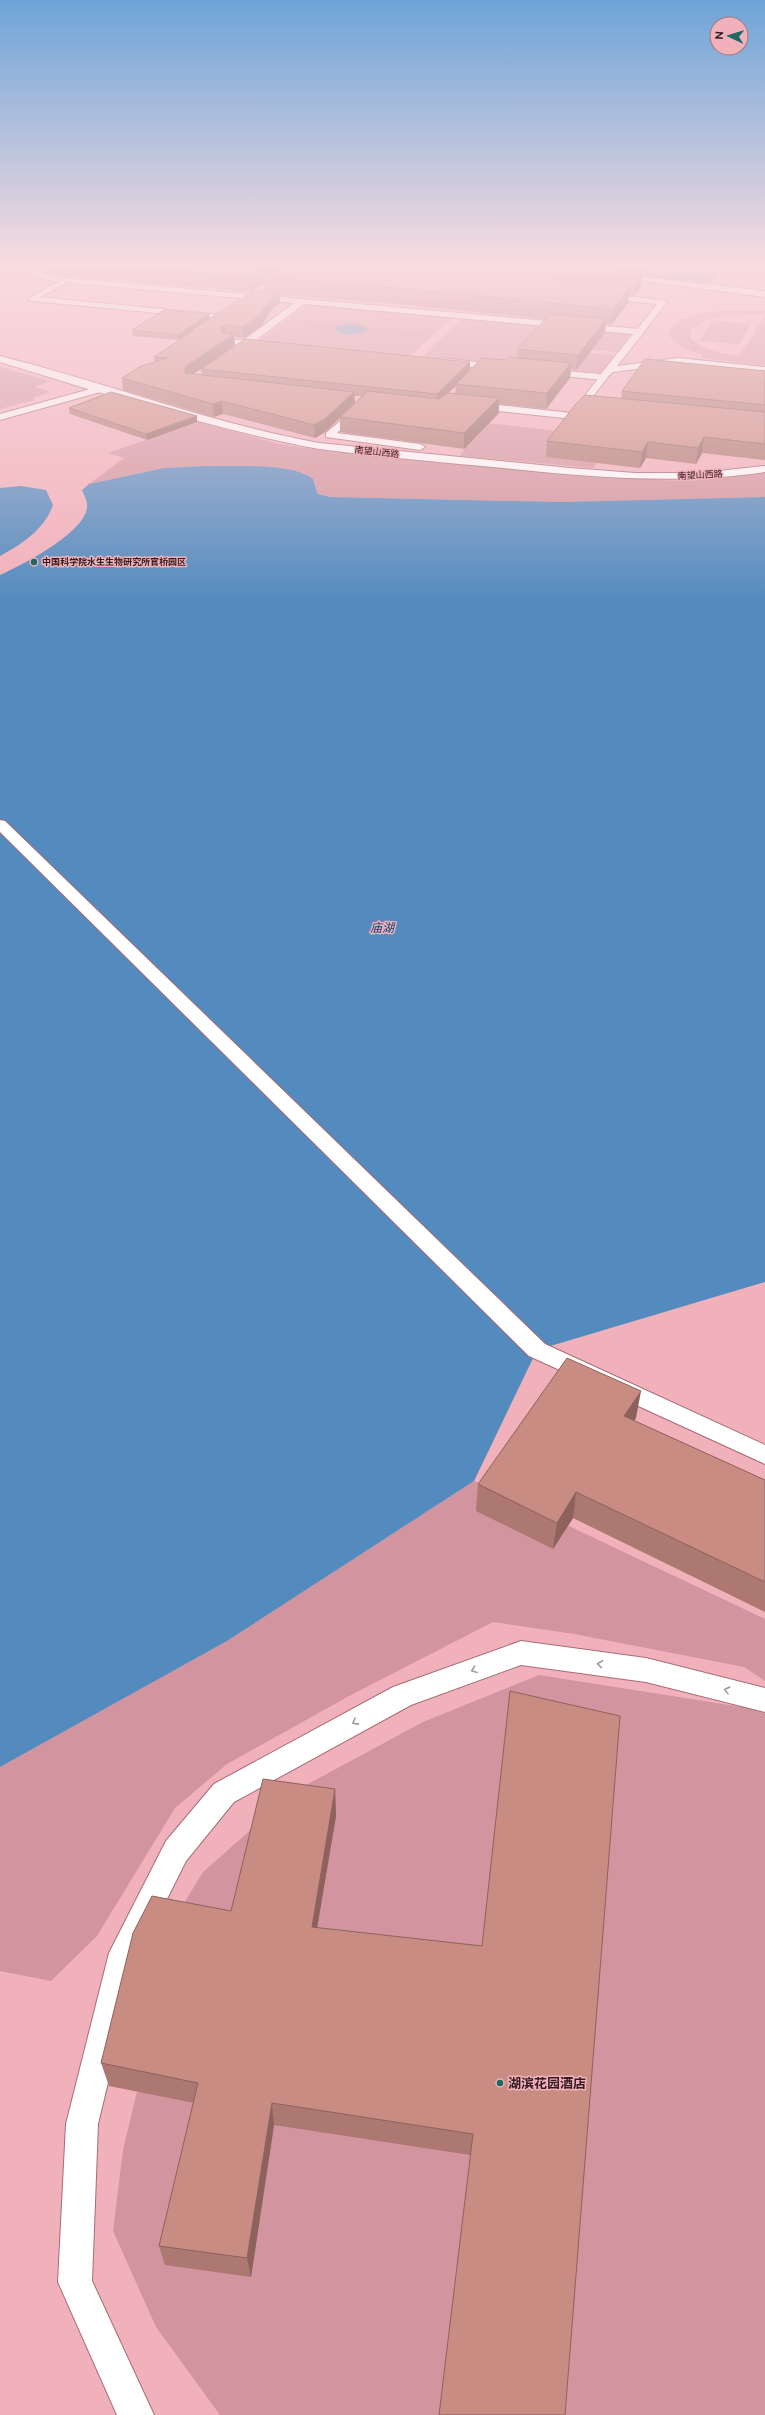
<svg xmlns="http://www.w3.org/2000/svg" width="765" height="2415" font-family="Raleway,'Noto Sans SC',sans-serif">
<style>
.green{fill:#d2949e}
.water{fill:#548bbf}
.lines{fill:none;stroke-linecap:round;stroke-linejoin:round}
.lane-casing{stroke:#a66c76;stroke-width:2}
.street-casing{stroke:#a66c76;stroke-width:2}
.secondary-casing{stroke:#a66c76;stroke-width:2}
.path{stroke:#a5757d;stroke-width:1;stroke-dasharray:0.5 1.5;stroke-linecap:butt}
.lane{fill:#fff;fill-rule:evenodd}
.street{fill:#fff;fill-rule:evenodd}
.secondary{fill:#fff;fill-rule:evenodd}
.wall{fill:#ad7871;fill-rule:evenodd}
.shaded-wall{fill:#8d625c}
.building{fill:#c98c83;stroke:#8d625c}
.oneway{stroke:#a3989a}
.poi-dot{fill:#1e6964;stroke:#f1b1bb;stroke-width:1.5}
.labels{text-anchor:middle;stroke-width:3;stroke-linejoin:round;paint-order:stroke}
.far-street-label{font-size:9px;fill:#331b1f;stroke:#f1b1bb}
.far-poi-label{font-size:9px;font-weight:bold;fill:#331b1f;stroke:#f1b1bb;text-anchor:start}
.water-label{font-size:12px;font-style:italic;fill:#004375;stroke:#f1b1bb}
.near-poi-label{font-size:13px;font-weight:bold;fill:#331b1f;stroke:#f1b1bb;text-anchor:start}
</style>
<rect width="100%" height="100%" fill="#f1b1bb"/>
<path class="green" d="M309 304 453 317 410 356 258 341Z
M730 310H765V315C743 315 707 313 691 330L690 337C700 350 723 353 739 356L765 316V365L701 358 703 355 682 348 668 335C670 314 713 312 730 310Z
M463 318 632 332 617 352 592 350 605 334 516 365 423 356Z
M713 320 751 324 739 344 699 341Z
M589 353 615 355 601 373 575 371Z
M0 367 51 381 34 387 51 392 32 398 35 400 0 409Z
M424 416 576 433 596 463 594 468 460 456 464 449Z
M198 422 279 444 334 452 604 478 688 481 765 473V497L561 502 330 497 318 494 315 482 305 474 289 471 204 466 164 468 89 484 124 458 108 453Z
M474 1481 765 1619V1681L744 1667 574 1634 493 1622 349 1696 227 1764 175 1808 97 1936 51 1981 0 1971V1767L227 1641Z
M539 1675 761 1710 765 1714V2415H220L156 2327 113 2231 123 2150 181 1908 203 1872 295 1791 423 1722Z"/>
<path class="water" d="M536 263H729L707 285Z
M351 324 361 325 368 329C360 336 341 336 334 329L337 326Z
M204 466C232 467 292 462 313 479L318 494 330 497 561 502 765 497V1282L537 1350 474 1481 227 1641 0 1767V575C22 565 83 534 87 508 88 502 84 495 82 490L89 484 164 468Z
M21 486 46 490 53 505C44 530 22 544 0 556V488Z"/>
<g class="lines">
<g class="lane-casing">
<path id="lane" d="M65 278H68V282L40 297 221 315 225 317 221 319 32 301 28 299Z
M601 294 663 300 667 302 642 334H639L635 332 657 304 598 298 597 296Z
M604 374 608 377 576 418 573 419 471 408 466 405 471 402 571 413 601 375Z
M101 386 104 387V391L0 420V414Z
M360 404 365 407 363 409 337 433 420 444 425 447 420 450 326 437V433Z
M0 820 5 821 545 1344 765 1445V1464L529 1356 0 832Z
M521 1641 646 1658 765 1688V1712L646 1682 521 1665 411 1705 234 1802 186 1861 138 1957 98 2124 92 2281 154 2415H117L58 2282 66 2124 109 1953 166 1841 214 1784 393 1687Z"/>
</g>
<g class="street-casing">
<path id="street" d="M2 263H20L53 277 639 329 644 332 617 366 678 358 765 367V373L678 364 613 372 604 380 541 374 536 371 538 369 601 374 633 334 304 304 255 341 273 343V347L226 344 221 341 223 339 244 340 294 303 52 281Z
M609 273 765 291V297L612 277 608 275Z
M440 358 505 365 510 368 505 371 437 363V359Z"/>
</g>
<g class="secondary-casing">
<path id="secondary" d="M0 356C107 383 210 423 319 443L570 468 635 473H700L765 466V472C677 485 591 477 503 468 441 462 380 457 319 449 211 429 105 394 0 362Z"/>
</g>
<path class="path" d="M344 323 364 324 372 329C360 338 340 338 328 329L332 325Z
M308 325 329 327
M371 331 436 337
M327 349 343 335"/>
<use href="#lane" class="lane"/>
<use href="#street" class="street"/>
<use href="#secondary" class="secondary"/>
</g>
<path class="wall" d="M24 263H554V264L643 271 641 286 634 296H629L628 303 611 325 606 324 605 333 576 370H571L570 378 546 409 499 404V413L464 449 340 432V418L325 432 315 438 223 414 214 417 123 390 122 378 155 362 154 357 192 332V331L178 340 133 336 132 330 210 319 264 291V283L250 292 51 274ZM280 295 397 304 546 319 517 349V358L506 360 470 370 201 369 202 375 193 374 235 346 234 337 244 338 261 326 273 308 280 303ZM456 386 455 394 448 393ZM354 396H362L355 404Z
M765 371V460L702 453 696 464 646 458 640 468 546 457 547 441 621 399 622 391Z
M69 408 197 422 147 440 70 414Z
M636 1418 634 1421 765 1480V1612L573 1518 553 1549 476 1511 478 1484Z
M620 1716 470 2155 274 2125 251 2277 165 2265 159 2246 194 2103 109 2086 101 2063 335 1789 336 1816 317 1928 482 1946Z"/>
<path class="shaded-wall" d="M270 263H293L264 278V283L250 292 249 277Z
M643 271 641 286 634 296 635 280Z
M630 287 628 303 611 325 613 309Z
M280 293V303L273 308 261 326 244 338 243 327 272 297Z
M209 314 210 319 192 330V331L178 340V335Z
M606 319 605 333 576 370 578 355Z
M225 325 226 337 220 340V328Z
M234 334 235 346 186 379 185 373V367Z
M470 362V372L456 384V386L436 404 437 394Z
M571 363 570 378 546 409 547 393Z
M354 392 355 404 340 417V418L325 432 315 438 314 425Z
M499 398V413L464 449V433Z
M222 401 223 414 214 417 213 404Z
M197 416V422L147 440 146 434Z
M704 437 702 453 696 464 698 448Z
M648 442 646 458 640 468 642 452Z
M641 1391 636 1418 620 1443 624 1416Z
M576 1492 573 1518 553 1549 557 1523Z
M335 1789 336 1816 313 1952 312 1927Z
M272 2103 274 2125 251 2277 247 2258Z"/>
<path class="building" d="M95 263H270L249 277Z
M286 263H552L551 264 643 271 635 280 553 274 554 281 630 287 613 309 397 288 264 278Z
M253 291 280 293 272 297 260 314 243 327 225 325 220 328 222 333 234 334 185 367V373L354 392 325 419 314 425 222 401 213 404 122 378 139 367 167 358 154 357 194 330H192Z
M164 310 209 314 178 335 132 330Z
M550 314 606 319 578 355 517 349Z
M245 339 470 362 437 394 201 369Z
M509 357 571 363 547 393 456 384 482 358 506 360Z
M645 359 765 371V405L622 391Z
M368 391 439 399 448 393 499 398 464 433 340 417Z
M111 392 197 416 146 434 69 408Z
M585 395 765 412V444L704 437 698 448 648 442 642 452 547 441 575 405Z
M567 1358 641 1391 624 1416 765 1480V1582L576 1492 557 1523 478 1484Z
M510 1691 620 1716 565 2415H439L473 2134 272 2103 247 2258 159 2246 198 2083 101 2063 133 1933 152 1896 231 1911 263 1779 335 1789 312 1927 482 1946Z"/>
<defs><path id="oneway-chevron" d="M-2-3.5L2.5 0L-2 3.5" fill="none" stroke-width="1.6" stroke-linecap="round" stroke-linejoin="round"/></defs>
<g class="oneway">
<use href="#oneway-chevron" transform="translate(600 1664) rotate(-172)"/>
<use href="#oneway-chevron" transform="translate(474 1670) rotate(160)"/>
<use href="#oneway-chevron" transform="translate(727 1690) rotate(-166)"/>
<use href="#oneway-chevron" transform="translate(355 1722) rotate(151)"/>
</g>
<linearGradient id="sky" x2="0" y2="1"><stop stop-color="#6da4d8"/><stop offset="0.44" stop-color="#f9dce0"/><stop offset="1" stop-color="#f9dce0" stop-opacity="0"/></linearGradient>
<rect width="765" height="601" fill="url(#sky)"/>
<g class="poi-dot">
<circle cx="34" cy="562" r="4"/>
<circle cx="500" cy="2083" r="4"/>
</g>
<g class="labels">
<g class="far-street-label">
<text transform="translate(377 452) rotate(6)" y="3">南望山西路</text>
<text transform="translate(700 475) rotate(-3)" y="3">南望山西路</text>
</g>
<g class="far-poi-label">
<text x="42" y="565">中国科学院水生生物研究所官桥园区</text>
</g>
<g class="water-label">
<text x="382" y="932">庙湖</text>
</g>
<g class="near-poi-label">
<text x="508" y="2088">湖滨花园酒店</text>
</g>
</g>
<g transform="translate(729 36) rotate(274)"><circle r="19" fill="#f1b1bb" stroke="#a5757d"/>
<path d="M0-3L7 15L0 10L-7 15Z" fill="#1e6964"/>
<text y="-6" font-size="11" font-weight="bold" text-anchor="middle" fill="#331b1f">N</text>
</g>
</svg>
